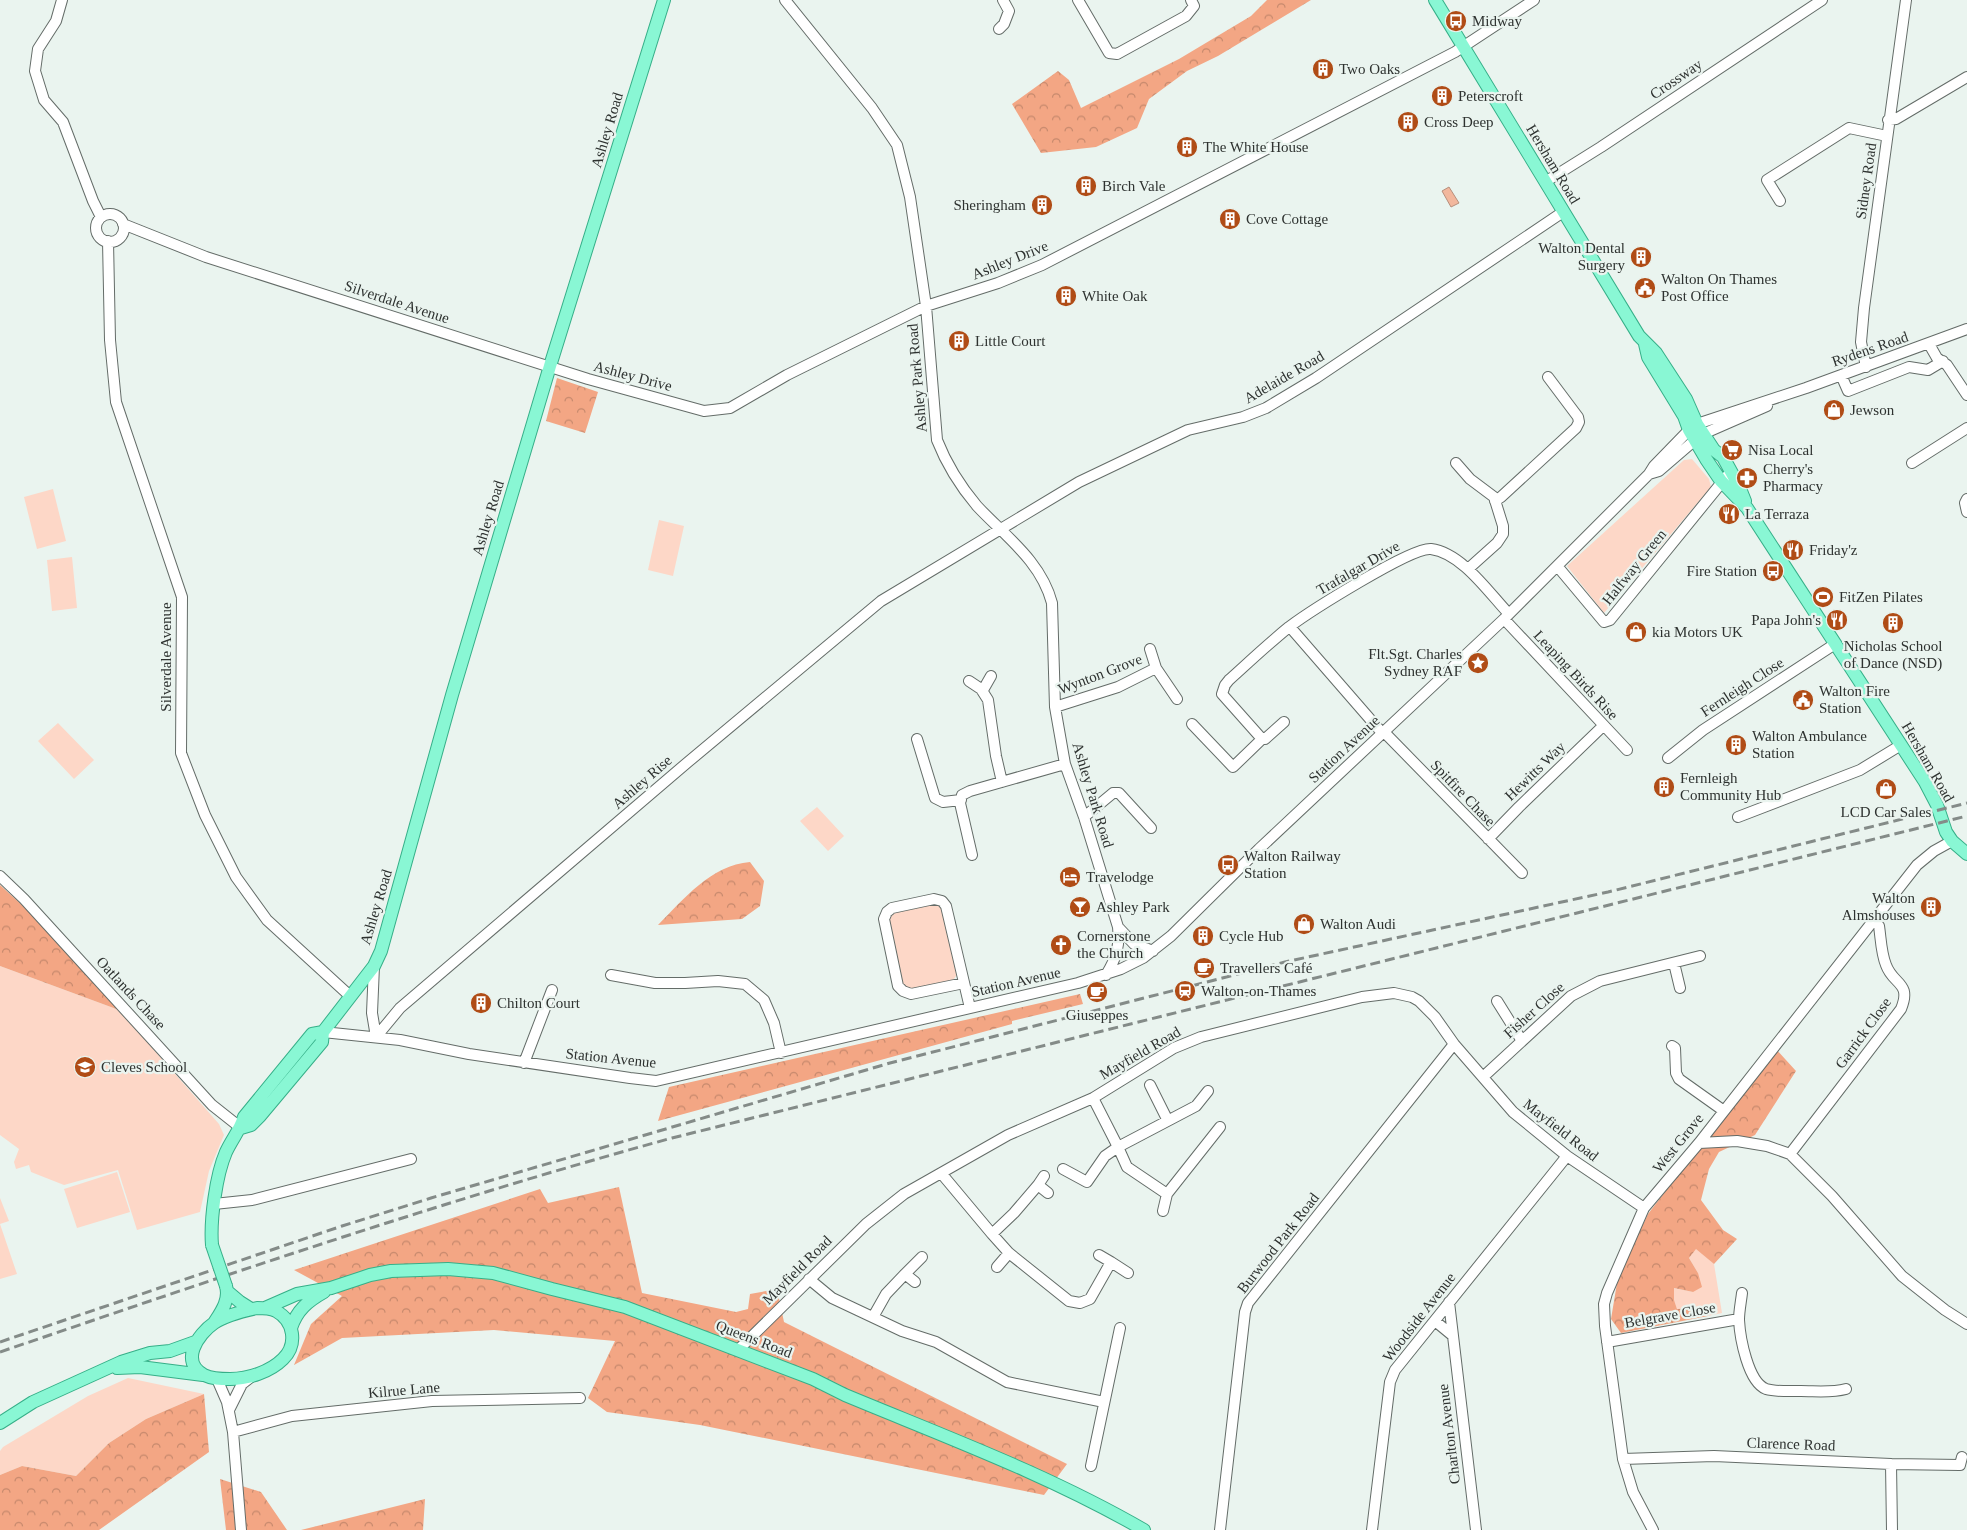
<svg xmlns="http://www.w3.org/2000/svg" width="1967" height="1530" font-family="Georgia,serif">
<style>
.green{fill:#fdd7c7}
.forest{fill:url(#forest-crowns)}
.water{fill:#f2b79d;stroke:#b78f7c}
.lines{fill:none;stroke-linecap:round;stroke-linejoin:round}
.minor-casing{stroke:#646c68;stroke-width:12}
.major-casing{stroke:#36af88;stroke-width:14}
.minor{stroke:#fff;stroke-width:10}
.major{stroke:#89f7d4;stroke-width:12}
.rail{stroke:#848b88;stroke-width:3;stroke-dasharray:10 5;stroke-linecap:butt}
.major-bridge-casing{stroke:#36af88;stroke-width:14;stroke-linecap:butt}
.major-bridge{stroke:#89f7d4;stroke-width:12}
.labels{text-anchor:middle;stroke-width:4.5;stroke-linejoin:round;paint-order:stroke}
.poi-label{font-size:15px;fill:#2e3230;stroke:#eaf4ef;text-anchor:start}
.street-label{font-size:15px;fill:#2e3230;stroke:#eaf4ef}
</style>
<defs>
<pattern id="forest-crowns" width="20" height="18" patternUnits="userSpaceOnUse" patternTransform="scale(1.25)"><rect width="20" height="18" fill="#f3a684"/><path d="M2 6a3 3 0 1 1 6 0M12 15a3 3 0 1 1 6 0" fill="none" stroke="#c5886c"/></pattern>
</defs>
<rect width="100%" height="100%" fill="#eaf4ef"/>
<path class="green" d="M1692 459 1709 479 1711 487 1604 613 1567 566 1684 460Z
M53 489 66 541 37 549 24 497Z
M659 520 684 526 673 576 648 570Z
M72 557 77 608 52 611 47 560Z
M58 723 94 760 74 779 38 741Z
M817 807 844 836 828 851 800 821Z
M935 902 940 904 957 965V975L953 980 911 991 903 987 888 915 891 912Z
M0 966 119 1010 219 1124 224 1135 209 1171 200 1212 137 1230 118 1170 64 1185 31 1172 29 1165 16 1169 14 1162 19 1149 0 1135Z
M117 1172 130 1212 77 1228 64 1189Z
M0 1198 9 1221 0 1224 17 1274 0 1279Z
M1696 1248 1714 1264 1722 1313 1708 1316 1707 1310 1696 1308 1677 1309 1674 1301V1288L1693 1292 1698 1273 1689 1258Z
M128 1378 204 1394 146 1419 109 1443 76 1476 22 1466 0 1475V1451L3 1447 88 1396Z"/>
<path class="forest" d="M1267 0H1311L1218 56 1187 71 1149 99 1137 128 1096 147 1041 153 1012 104 1058 71 1069 80 1081 108 1179 59 1251 16Z
M557 378 598 392 585 433 546 421Z
M750 862 764 881 760 906 742 919 658 925C684 899 711 865 750 862Z
M0 885 45 926 119 1010 0 966Z
M1080 994 1083 1004 1012 1021V1024L658 1121 669 1087Z
M1775 1048 1796 1071 1755 1135 1719 1152 1709 1169 1701 1200 1723 1230 1737 1239 1714 1264 1696 1249 1689 1258 1698 1273 1702 1287 1693 1292 1674 1288V1300L1677 1309 1696 1308 1707 1310 1708 1316 1621 1333 1611 1319 1618 1277 1648 1214Z
M619 1187 642 1293 736 1312 748 1309 750 1294 777 1289 784 1322 1067 1464 1044 1495 700 1425 607 1412 588 1398 615 1341 494 1330 342 1338 294 1365 311 1324 342 1296 294 1270 540 1189 548 1203Z
M204 1394 209 1452 99 1530H0V1475L22 1466 76 1476 109 1443 146 1419Z
M220 1479 261 1492 287 1530H226Z
M425 1499 423 1530H301Z"/>
<path class="water" d="M1449 187 1459 203 1451 207 1442 191Z"/>
<g class="lines">
<g class="minor-casing">
<path id="minor" d="M62 0 56 21 38 49 35 71 44 100 63 122 93 201 101 217
M785 0 872 108 897 145 910 197 926 306 937 440C946 463 961 487 977 506 1005 536 1041 561 1052 603L1055 707 1065 764 1084 817 1118 927C1120 946 1116 959 1106 975
M1078 0 1109 53 1117 54 1186 16 1194 6 1191 0
M999 29 1004 24 1009 11 1003 0
M1888 120 1896 119 1967 77
M1545 182 1601 147 1822 0
M1780 201 1767 180 1849 128 1887 136
M96 228a14 14 0 1 1 28 0a14 14 0 1 1-28 0Z
M123 224 206 257 588 379 704 411 730 408 787 375 926 306 998 283 1042 265 1455 52 1534 0
M108 241 110 340 116 402 182 597 181 753 205 815 236 877 267 920 350 996
M1929 344 1937 358 1947 365 1967 395
M1866 367 1861 342 1864 308 1906 0
M1841 375 1848 391 1909 367 1928 370 1943 361
M1697 424 1806 388 1967 329
M1703 434 1767 406
M1456 463 1470 479 1494 497 1503 526V534L1497 543 1468 569
M1912 463 1967 428
M1649 474 1659 471 1695 440
M1967 499 1965 503 1967 512
M1495 501 1501 497 1576 428 1579 422 1578 417 1548 377
M1558 567 1604 622 1610 620 1727 476
M1504 619 1627 750
M1290 627 1383 734
M1150 649 1156 668 1177 699
M969 681 981 689 988 700 996 756 1002 782
M983 690 991 676
M1055 707 1118 687 1156 668
M1192 724 1233 767 1262 739 1222 694 1225 685 1229 680C1249 662 1268 644 1289 627 1309 612 1411 547 1431 549 1462 553 1489 593 1509 614
M1384 732 1522 873
M917 739 935 798 943 802 961 800
M1262 739H1265L1284 722
M1668 758 1703 730 1835 644
M1084 817 1113 793H1119L1151 828
M1738 817 1860 770 1901 745
M1488 839 1519 807 1603 726
M972 855 960 803 962 795 970 791 1065 764
M0 876 24 899 212 1105 241 1128
M1118 927 1134 944 1153 951
M1674 963 1680 988
M374 966 372 1013 376 1037
M611 975 655 983H685L718 981 745 984 764 1000 774 1023 781 1053
M964 983 911 994 903 991 898 986 884 919 887 912 892 908 934 899 942 901 946 906 970 1008
M1497 1001 1522 1041
M323 1032 400 1040 469 1054 630 1078 656 1081 1078 983 1121 969 1143 958 1171 936 1259 849 1504 619 1649 474 1654 466 1689 430
M376 1037 400 1008 688 762 881 601 1079 482 1188 430 1243 417 1266 408 1316 378 1563 212
M1672 1046 1675 1048 1676 1073 1679 1079 1724 1111
M524 1063 552 990
M1483 1077 1571 996 1600 981 1700 956
M1150 1085 1167 1119
M1699 1143 1737 1141 1767 1146 1790 1154 1832 1196 1902 1276 1945 1310 1967 1324
M1790 1154 1901 1009C1912 982 1893 985 1886 965 1881 953 1881 939 1879 926L1873 920
M1063 1169 1087 1182 1105 1156 1118 1147 1093 1098
M941 1173 992 1234 1014 1213 1038 1185
M1044 1176 1038 1185 1048 1193
M1167 1194 1127 1167 1118 1147 1196 1106 1208 1091
M214 1204 252 1200 411 1159
M1163 1211 1167 1194 1220 1127
M992 1234 1009 1253 1069 1301 1080 1303 1090 1299 1111 1262 1099 1255
M1111 1262 1128 1273
M997 1267 1009 1253
M809 1279 832 1298 902 1331 936 1342 1007 1382 1104 1402
M915 1282 905 1274 922 1257
M1742 1293C1741 1302 1739 1311 1739 1320 1740 1338 1748 1382 1766 1389 1776 1392 1790 1391 1801 1391 1816 1391 1831 1393 1846 1389
M1449 1302 1476 1530
M873 1317 886 1294 905 1274
M1435 1321 1452 1335
M1607 1342 1739 1319
M738 1350 866 1224 904 1194 1008 1135 1093 1098 1174 1048 1201 1037 1362 997 1394 993 1412 997 1419 1001 1435 1017 1454 1044 1513 1112 1567 1156 1644 1208
M217 1379 227 1402 233 1432 241 1530
M229 1410 242 1384 251 1377
M233 1432 292 1416 432 1401 580 1398
M1623 1459 1714 1456 1891 1464 1892 1530
M1891 1464 1960 1465 1962 1457
M1091 1466 1120 1328
M1220 1530 1245 1312 1248 1303 1454 1044
M1372 1530 1390 1382 1395 1370 1567 1156
M1653 1530 1633 1492 1623 1459 1605 1326 1604 1304 1607 1293 1644 1208 1699 1143 1917 865 1934 851 1952 841"/>
</g>
<g class="major-casing">
<path id="major" d="M1435 0 1639 336 1656 353 1686 399 1697 424 1714 450 1723 457 1739 486 1745 501
M1645 344 1648 357 1684 416 1689 430 1706 459 1721 481 1747 508 1925 782 1937 805 1946 832 1952 841 1967 854
M241 1128 251 1125 260 1116 322 1042 323 1032 374 966 381 951 452 695 550 366 664 0
M212 1245C210 1220 216 1175 226 1152 232 1139 240 1130 244 1117L312 1034 323 1032
M227 1291 240 1302 251 1309
M257 1308C263 1308 270 1308 276 1311 294 1321 298 1344 283 1359 270 1372 248 1379 230 1379 221 1379 212 1379 204 1375 179 1362 198 1334 214 1323 226 1315 243 1311 257 1308Z
M265 1308 297 1294 331 1288 370 1275 391 1271 448 1269 493 1273 552 1289 625 1307 813 1379 845 1395C946 1437 1049 1475 1144 1530
M214 1323C221 1312 230 1300 226 1286
M291 1328C297 1310 308 1301 324 1292
M117 1368 140 1367 203 1375
M0 1423 33 1402 121 1362 150 1353 170 1351 195 1342"/>
</g>
<use href="#minor" class="minor"/>
<use href="#major" class="major"/>
<path class="rail" d="M0 1342 342 1226 431 1198 890 1063 1285 962 1608 892 1967 803
M0 1352C223 1276 445 1200 672 1138L1967 816"/>
<g class="major-bridge-casing">
<path id="major-bridge" d="M212 1245 226 1286"/>
</g>
<use href="#major-bridge" class="major-bridge"/>
</g>
<defs>
<g id="bus-disc" transform="scale(1.125)"><circle r="9.5" fill="#b04c16" stroke="#eaf4ef"/><path d="M-5-6H5V4H4V6H2V4H-2V6H-4V4H-5ZM-3.5-4V0h7V-4ZM-3.5 1.2v1.5H-2V1.2ZM2 1.2v1.5H3.5V1.2Z" fill="#fff"/></g>
<g id="building-disc" transform="scale(1.125)"><circle r="9.5" fill="#b04c16" stroke="#eaf4ef"/><path d="M-4-6H4V6H1V3H-1V6H-4ZM-2.5-4.3h1.7v1.8h-1.7ZM.8-4.3h1.7v1.8H.8ZM-2.5-1h1.7V.8h-1.7ZM.8-1h1.7V.8H.8Z" fill="#fff"/></g>
<g id="civic-disc" transform="scale(1.125)"><circle r="9.5" fill="#b04c16" stroke="#eaf4ef"/><path d="M-.6-6.5H3V-4.5H.6V-3L4-1V1h2V6H-6V1h2V-1L-.6-3ZM-1.2 2.5V6h2.4V2.5Z" fill="#fff"/></g>
<g id="shop-disc" transform="scale(1.125)"><circle r="9.5" fill="#b04c16" stroke="#eaf4ef"/><path d="M-5-2.5h2.3a2.7 3.5 0 0 1 5.4 0H5L5.5 6h-11ZM-1.5-2.5h3a1.5 2.3 0 0 0-3 0Z" fill="#fff"/></g>
<g id="supermarket-disc" transform="scale(1.125)"><circle r="9.5" fill="#b04c16" stroke="#eaf4ef"/><path d="M-6-5.5h2.5l.6 2H6L4.5 2H-2.5L-4.4-4H-6ZM-1.5 3.2a1.3 1.3 0 1 0 .1 0ZM3 3.2a1.3 1.3 0 1 0 .1 0Z" fill="#fff"/></g>
<g id="pharmacy-disc" transform="scale(1.125)"><circle r="9.5" fill="#b04c16" stroke="#eaf4ef"/><path d="M-2-6h4v4h4v4h-4v4h-4v-4h-4v-4h4Z" fill="#fff"/></g>
<g id="restaurant-disc" transform="scale(1.125)"><circle r="9.5" fill="#b04c16" stroke="#eaf4ef"/><path d="M-5-6h1v4h1v-4h1v4h1v-4h1v5L-1.5 .5V6h-2V.5L-5-1ZM5-6V6H3V1.5H1.5Q1.5-4 5-6Z" fill="#fff"/></g>
<g id="stadium-disc" transform="scale(1.125)"><circle r="9.5" fill="#b04c16" stroke="#eaf4ef"/><path d="M0-5a6.5 5 0 1 0 0 10a6.5 5 0 1 0 0-10ZM-3.5-1.8h7v3.6h-7Z" fill="#fff"/></g>
<g id="sight-disc" transform="scale(1.125)"><circle r="9.5" fill="#b04c16" stroke="#eaf4ef"/><path d="M0-6L1.8-2.2L6-1.7L2.9 1.2L3.7 5.4L0 3.3L-3.7 5.4L-2.9 1.2L-6-1.7L-1.8-2.2Z" fill="#fff"/></g>
<g id="hotel-disc" transform="scale(1.125)"><circle r="9.5" fill="#b04c16" stroke="#eaf4ef"/><path d="M-6-4.5h1.5V1H6V5H4.5V3h-9V5H-6ZM-4 0a1.8 1.8 0 1 1 3.6 0ZM.5 0V-2.5h3Q6-2.5 6 0Z" fill="#fff"/></g>
<g id="bar-disc" transform="scale(1.125)"><circle r="9.5" fill="#b04c16" stroke="#eaf4ef"/><path d="M-6-5H6L.8 .8V4.5H3.5V6h-7V4.5H-.8V.8Z" fill="#fff"/></g>
<g id="church-disc" transform="scale(1.125)"><circle r="9.5" fill="#b04c16" stroke="#eaf4ef"/><path d="M-1.2-6h2.4v3.5h3.3v2.4h-3.3V6h-2.4V-.1h-3.3v-2.4h3.3Z" fill="#fff"/></g>
<g id="cafe-disc" transform="scale(1.125)"><circle r="9.5" fill="#b04c16" stroke="#eaf4ef"/><path d="M-5.5-4.5H6V0H3Q3 3.5 0 3.5H-2.5Q-5.5 3.5-5.5 0ZM3-3.2v2h1.7v-2ZM-6 4.5H4V6H-6Z" fill="#fff"/></g>
<g id="station-disc" transform="scale(1.125)"><circle r="9.5" fill="#b04c16" stroke="#eaf4ef"/><path d="M-3-6H3Q5-6 5-4V2Q5 4 3 4L4.5 6H3L1.5 4h-3L-3 6H-4.5L-3 4Q-5 4-5 2V-4Q-5-6-3-6ZM-3.5-4v3h7v-3ZM-3.5 1v1.5H-2V1ZM2 1v1.5H3.5V1Z" fill="#fff"/></g>
<g id="school-disc" transform="scale(1.125)"><circle r="9.5" fill="#b04c16" stroke="#eaf4ef"/><path d="M0-5L7-2L0 1L-7-2ZM-4 1L0 2.5L4 1V4Q0 6-4 4Z" fill="#fff"/></g>
</defs>
<g fill-rule="evenodd">
<use href="#bus-disc" x="1456" y="21"/>
<use href="#building-disc" x="1323" y="69"/>
<use href="#building-disc" x="1442" y="96"/>
<use href="#building-disc" x="1408" y="122"/>
<use href="#building-disc" x="1187" y="147"/>
<use href="#building-disc" x="1086" y="186"/>
<use href="#building-disc" x="1042" y="205"/>
<use href="#building-disc" x="1230" y="219"/>
<use href="#building-disc" x="1641" y="257"/>
<use href="#civic-disc" x="1645" y="288"/>
<use href="#building-disc" x="1066" y="296"/>
<use href="#building-disc" x="959" y="341"/>
<use href="#shop-disc" x="1834" y="410"/>
<use href="#supermarket-disc" x="1732" y="450"/>
<use href="#pharmacy-disc" x="1747" y="478"/>
<use href="#restaurant-disc" x="1729" y="514"/>
<use href="#restaurant-disc" x="1793" y="550"/>
<use href="#bus-disc" x="1773" y="571"/>
<use href="#stadium-disc" x="1823" y="597"/>
<use href="#restaurant-disc" x="1837" y="620"/>
<use href="#building-disc" x="1893" y="623"/>
<use href="#shop-disc" x="1636" y="632"/>
<use href="#sight-disc" x="1478" y="663"/>
<use href="#civic-disc" x="1803" y="700"/>
<use href="#building-disc" x="1736" y="745"/>
<use href="#building-disc" x="1664" y="787"/>
<use href="#shop-disc" x="1886" y="789"/>
<use href="#bus-disc" x="1228" y="865"/>
<use href="#hotel-disc" x="1070" y="877"/>
<use href="#bar-disc" x="1080" y="907"/>
<use href="#building-disc" x="1931" y="907"/>
<use href="#shop-disc" x="1304" y="924"/>
<use href="#building-disc" x="1203" y="936"/>
<use href="#church-disc" x="1061" y="945"/>
<use href="#cafe-disc" x="1204" y="968"/>
<use href="#station-disc" x="1185" y="991"/>
<use href="#cafe-disc" x="1097" y="992"/>
<use href="#building-disc" x="481" y="1003"/>
<use href="#school-disc" x="85" y="1067"/>
</g>
<g class="labels">
<g class="poi-label">
<text x="1472" y="26">Midway</text>
<text x="1339" y="74">Two Oaks</text>
<text x="1458" y="101">Peterscroft</text>
<text x="1424" y="127">Cross Deep</text>
<text x="1203" y="152">The White House</text>
<text x="1102" y="191">Birch Vale</text>
<text x="1026" y="210" text-anchor="end">Sheringham</text>
<text x="1246" y="224">Cove Cottage</text>
<text x="1625" y="253" text-anchor="end">Walton Dental<tspan x="1625" dy="17">Surgery</tspan></text>
<text x="1661" y="284">Walton On Thames<tspan x="1661" dy="17">Post Office</tspan></text>
<text x="1082" y="301">White Oak</text>
<text x="975" y="346">Little Court</text>
<text x="1850" y="415">Jewson</text>
<text x="1748" y="455">Nisa Local</text>
<text x="1763" y="474">Cherry's<tspan x="1763" dy="17">Pharmacy</tspan></text>
<text x="1745" y="519">La Terraza</text>
<text x="1809" y="555">Friday'z</text>
<text x="1757" y="576" text-anchor="end">Fire Station</text>
<text x="1839" y="602">FitZen Pilates</text>
<text x="1821" y="625" text-anchor="end">Papa John's</text>
<text x="1652" y="637">kia Motors UK</text>
<text x="1893" y="651" text-anchor="middle">Nicholas School<tspan x="1893" dy="17">of Dance (NSD)</tspan></text>
<text x="1462" y="659" text-anchor="end">Flt.Sgt. Charles<tspan x="1462" dy="17">Sydney RAF</tspan></text>
<text x="1819" y="696">Walton Fire<tspan x="1819" dy="17">Station</tspan></text>
<text x="1752" y="741">Walton Ambulance<tspan x="1752" dy="17">Station</tspan></text>
<text x="1680" y="783">Fernleigh<tspan x="1680" dy="17">Community Hub</tspan></text>
<text x="1886" y="817" text-anchor="middle">LCD Car Sales</text>
<text x="1244" y="861">Walton Railway<tspan x="1244" dy="17">Station</tspan></text>
<text x="1086" y="882">Travelodge</text>
<text x="1915" y="903" text-anchor="end">Walton<tspan x="1915" dy="17">Almshouses</tspan></text>
<text x="1096" y="912">Ashley Park</text>
<text x="1320" y="929">Walton Audi</text>
<text x="1077" y="941">Cornerstone<tspan x="1077" dy="17">the Church</tspan></text>
<text x="1219" y="941">Cycle Hub</text>
<text x="1220" y="973">Travellers Café</text>
<text x="1201" y="996">Walton-on-Thames</text>
<text x="497" y="1008">Chilton Court</text>
<text x="1097" y="1020" text-anchor="middle">Giuseppes</text>
<text x="101" y="1072">Cleves School</text>
</g>
<g class="street-label">
<text transform="translate(1676 79) rotate(-34)" y="5">Crossway</text>
<text transform="translate(607 130) rotate(-73)" y="5">Ashley Road</text>
<text transform="translate(1553 164) rotate(59)" y="5">Hersham Road</text>
<text transform="translate(1866 181) rotate(-82)" y="5">Sidney Road</text>
<text transform="translate(1010 260) rotate(-22)" y="5">Ashley Drive</text>
<text transform="translate(397 302) rotate(18)" y="5">Silverdale Avenue</text>
<text transform="translate(1870 349) rotate(-19)" y="5">Rydens Road</text>
<text transform="translate(633 376) rotate(15)" y="5">Ashley Drive</text>
<text transform="translate(1284 377) rotate(-30)" y="5">Adelaide Road</text>
<text transform="translate(917 378) rotate(-95)" y="5">Ashley Park Road</text>
<text transform="translate(488 518) rotate(-73)" y="5">Ashley Road</text>
<text transform="translate(1634 567) rotate(-51)" y="5">Halfway Green</text>
<text transform="translate(1358 568) rotate(-30)" y="5">Trafalgar Drive</text>
<text transform="translate(166 657) rotate(-90)" y="5">Silverdale Avenue</text>
<text transform="translate(1100 674) rotate(-21)" y="5">Wynton Grove</text>
<text transform="translate(1576 675) rotate(47)" y="5">Leaping Birds Rise</text>
<text transform="translate(1742 687) rotate(-33)" y="5">Fernleigh Close</text>
<text transform="translate(1344 749) rotate(-43)" y="5">Station Avenue</text>
<text transform="translate(1928 762) rotate(60)" y="5">Hersham Road</text>
<text transform="translate(1535 771) rotate(-44)" y="5">Hewitts Way</text>
<text transform="translate(642 782) rotate(-41)" y="5">Ashley Rise</text>
<text transform="translate(1463 793) rotate(46)" y="5">Spitfire Chase</text>
<text transform="translate(1093 795) rotate(73)" y="5">Ashley Park Road</text>
<text transform="translate(376 907) rotate(-73)" y="5">Ashley Road</text>
<text transform="translate(1016 982) rotate(-13)" y="5">Station Avenue</text>
<text transform="translate(131 993) rotate(47)" y="5">Oatlands Chase</text>
<text transform="translate(1534 1010) rotate(-42)" y="5">Fisher Close</text>
<text transform="translate(1863 1033) rotate(-54)" y="5">Garrick Close</text>
<text transform="translate(1140 1053) rotate(-30)" y="5">Mayfield Road</text>
<text transform="translate(611 1058) rotate(6)" y="5">Station Avenue</text>
<text transform="translate(1561 1130) rotate(38)" y="5">Mayfield Road</text>
<text transform="translate(1678 1143) rotate(-51)" y="5">West Grove</text>
<text transform="translate(1278 1243) rotate(-52)" y="5">Burwood Park Road</text>
<text transform="translate(797 1270) rotate(-45)" y="5">Mayfield Road</text>
<text transform="translate(1670 1315) rotate(-10)" y="5">Belgrave Close</text>
<text transform="translate(1419 1317) rotate(-52)" y="5">Woodside Avenue</text>
<text transform="translate(754 1339) rotate(21)" y="5">Queens Road</text>
<text transform="translate(404 1390) rotate(-5)" y="5">Kilrue Lane</text>
<text transform="translate(1449 1434) rotate(-97)" y="5">Charlton Avenue</text>
<text transform="translate(1791 1444) rotate(2)" y="5">Clarence Road</text>
</g>
</g>
</svg>
